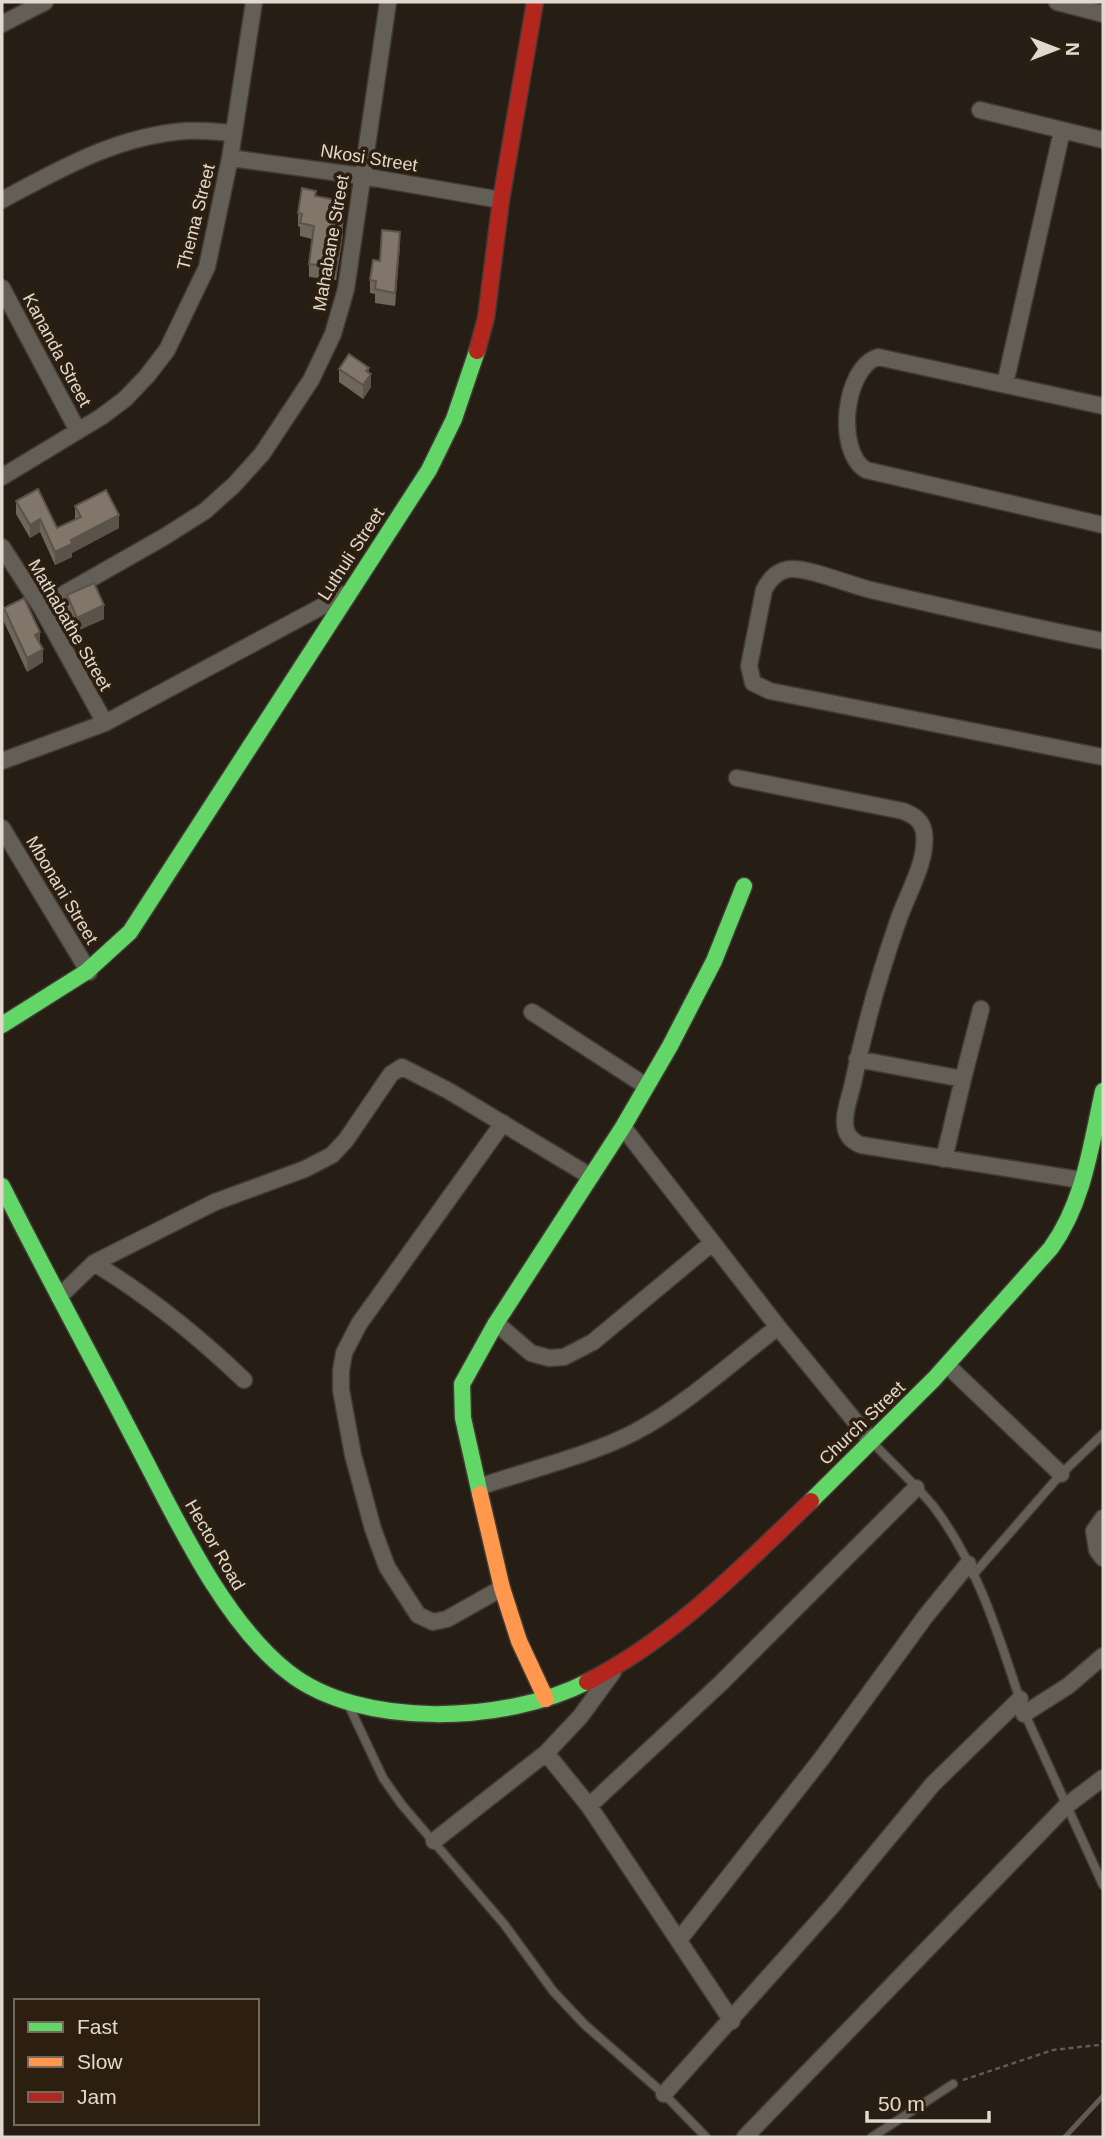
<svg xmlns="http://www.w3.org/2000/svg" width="1105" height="2139" font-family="Helvetica,sans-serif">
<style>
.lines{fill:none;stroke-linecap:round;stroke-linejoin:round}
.lane-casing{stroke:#413a34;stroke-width:11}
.street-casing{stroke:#413a34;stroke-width:19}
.fast-casing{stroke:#413a34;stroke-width:19}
.slow-casing{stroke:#413a34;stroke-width:19}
.jam-casing{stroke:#413a34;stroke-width:19}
.path{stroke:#5e5952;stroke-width:2.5;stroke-dasharray:5 3.5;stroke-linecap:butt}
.lane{stroke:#635e56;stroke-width:8}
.street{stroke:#635e56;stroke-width:16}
.fast{stroke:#63d668;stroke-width:16}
.slow{stroke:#ff974d;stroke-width:16}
.jam{stroke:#b3261e;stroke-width:16}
.rail{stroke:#625a54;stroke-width:5}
.wall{fill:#6f655a}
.shaded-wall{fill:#5a534a}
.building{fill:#817669;stroke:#5a534a;stroke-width:2}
.labels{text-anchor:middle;stroke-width:7;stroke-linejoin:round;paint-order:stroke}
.street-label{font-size:18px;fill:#e1d8ce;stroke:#2c1f0f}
</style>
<rect width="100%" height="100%" fill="#261e15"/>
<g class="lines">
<g class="lane-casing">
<path id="lane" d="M874 1444C894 1465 916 1485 934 1507 977 1564 998 1633 1020 1700
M973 1575 1061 1474 1103 1434
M349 1706 383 1778 402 1805 504 1924 553 1991 585 2025 664 2094 706 2137
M1024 1712 1103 1885
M872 2137 953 2084"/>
</g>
<g class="street-casing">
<path id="street" d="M1057 2 1103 14
M2 24 45 2
M980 110 1103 140
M230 158 362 176 501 200
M2 200C60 169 117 136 185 131 201 130 218 132 234 133
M2 288 78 431
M1005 384 1062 131
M1103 406 878 357C844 368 835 451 866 470L1103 525
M2 477 101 417 125 399 147 376 167 350 207 267 230 158 254 2
M2 547 41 607 105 723
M41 607 164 537 205 511 234 485 262 454 311 380 333 334 346 289 388 2
M1103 641C1025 626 948 608 871 590 850 585 812 569 793 569 779 569 770 578 764 590L749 666 753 683 770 691 1103 757
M2 761 105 723 345 594
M737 778 903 811C913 815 922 820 924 832 928 863 906 895 897 924 879 976 864 1029 853 1083 850 1097 842 1116 846 1130 848 1138 854 1142 861 1145L1081 1180
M2 828 89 972
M532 1012 646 1086
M857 1059 963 1079 944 1159
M963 1079 981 1009
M623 1127 778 1327 872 1442
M94 1263C150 1297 197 1335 244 1380
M59 1297 94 1263 215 1202 305 1169 332 1155 346 1140 391 1074 402 1067 449 1091 590 1176
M496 1323 531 1353 549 1358 564 1357 593 1342 712 1243
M948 1366 1061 1474
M479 1487C528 1470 591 1455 635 1432 686 1405 732 1362 778 1327
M1103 1518 1094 1531 1097 1550 1103 1558
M502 1588 447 1619 433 1622 418 1615 387 1567 373 1529 353 1455 341 1390V1371L344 1353 359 1324 503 1123
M1024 1714 1068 1686 1103 1656
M546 1753 589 1806 732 2021
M589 1806 721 1683 916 1488
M434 1841 546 1753 580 1717 613 1672
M679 1940 822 1758 925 1617 968 1564
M664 2094 832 1906 933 1784 1020 1699
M745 2137 1066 1806 1103 1778"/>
</g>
<g class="fast-casing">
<path id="fast" d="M2 1025 86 972 130 932 429 470 454 419 477 351
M2 1186C44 1270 89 1352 132 1435 172 1510 221 1620 288 1672 361 1730 507 1723 587 1682
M480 1494 463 1418 462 1384 496 1323 623 1127 670 1046 714 961 744 886
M811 1501 934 1379 1051 1248C1084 1202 1091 1145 1103 1091"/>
</g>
<g class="slow-casing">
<path id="slow" d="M480 1494 502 1588 519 1641 546 1699"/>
</g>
<g class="jam-casing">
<path id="jam" d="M477 351 486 318 501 200 535 2
M587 1682C674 1638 741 1568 811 1501"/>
</g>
<path class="path" d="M963 2080 1053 2050 1098 2045 1103 2040"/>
<use href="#lane" class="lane"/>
<use href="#street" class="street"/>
<use href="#fast" class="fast"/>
<use href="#slow" class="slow"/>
<use href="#jam" class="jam"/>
<path class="rail" d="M1065 2137 1103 2096"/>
</g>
<path class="wall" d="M316 196 342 214 341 220 343 234 336 280 309 277V264L312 239 300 236V227L298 226V213Z
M400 245 395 306 375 303V294L370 293V280L380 261Z
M339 369 369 372 371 387 363 399 339 382Z
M16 501 57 528 75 519V506L119 528 72 553V557L55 565 40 532 30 538 16 514Z
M67 595 104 619 77 631 67 609Z
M4 608 40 643 43 662 27 672 4 622Z"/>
<path class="shaded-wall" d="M342 201V214L339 233V220Z
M343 220V234L336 280V267Z
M400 232V245L395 306V293Z
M369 368V378L371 374V387L363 399V385L366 371Z
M119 515V528L72 553V557L55 565V552L71 540Z
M40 519V532L30 538V525Z
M104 605V619L77 631V618Z
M40 632V645L35 635Z
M43 649V662L27 672V658Z"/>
<path class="building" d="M302 188 316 191 315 196 342 201 339 220H343L336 267 309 264 314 226 300 223 302 214 298 213Z
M382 230 400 232 395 293 375 289 376 281 370 280 373 260 380 261Z
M349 354 369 368 366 371 371 374 363 385 339 369Z
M38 489 57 528 81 517 75 506 106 490 119 515 71 540 72 544 55 552 40 519 30 525 16 501Z
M94 583 104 605 77 618 67 595Z
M24 598 40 632 35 635 43 649 27 658 4 608Z"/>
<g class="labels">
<g class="street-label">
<text transform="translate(369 158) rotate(9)" y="6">Nkosi Street</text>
<text transform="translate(196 217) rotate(-76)" y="6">Thema Street</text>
<text transform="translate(331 243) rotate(-80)" y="6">Mahabane Street</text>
<text transform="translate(57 350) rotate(62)" y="6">Kananda Street</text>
<text transform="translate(351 554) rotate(-57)" y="6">Luthuli Street</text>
<text transform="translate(70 625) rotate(60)" y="6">Mathabathe Street</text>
<text transform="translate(62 890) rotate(59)" y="6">Mbonani Street</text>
<text transform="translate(862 1423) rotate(-44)" y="6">Church Street</text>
<text transform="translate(215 1545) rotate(60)" y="6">Hector Road</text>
</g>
</g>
<rect width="1105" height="2139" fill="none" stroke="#e1d8ce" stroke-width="7"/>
<rect x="14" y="1999" width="245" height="126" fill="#2c1f0f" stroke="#74695b" stroke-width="2"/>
<rect x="28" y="2022" width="35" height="10" fill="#63d668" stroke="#74695b" stroke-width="2"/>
<text x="77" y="2034" font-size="21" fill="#e1d8ce">Fast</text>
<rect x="28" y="2057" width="35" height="10" fill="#ff974d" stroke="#74695b" stroke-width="2"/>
<text x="77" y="2069" font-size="21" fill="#e1d8ce">Slow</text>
<rect x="28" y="2092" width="35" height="10" fill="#b3261e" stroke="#74695b" stroke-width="2"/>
<text x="77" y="2104" font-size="21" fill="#e1d8ce">Jam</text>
<g transform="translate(1056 49) rotate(90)" stroke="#2c1f0f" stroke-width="5" paint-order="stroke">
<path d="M0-5L12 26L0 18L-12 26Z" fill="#e1d8ce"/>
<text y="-10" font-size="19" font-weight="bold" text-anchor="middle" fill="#e1d8ce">N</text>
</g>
<path d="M867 2111v10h122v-10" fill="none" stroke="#e1d8ce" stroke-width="3.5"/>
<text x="878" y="2111" font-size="21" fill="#e1d8ce" stroke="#2c1f0f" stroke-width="5" paint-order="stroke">50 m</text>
</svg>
